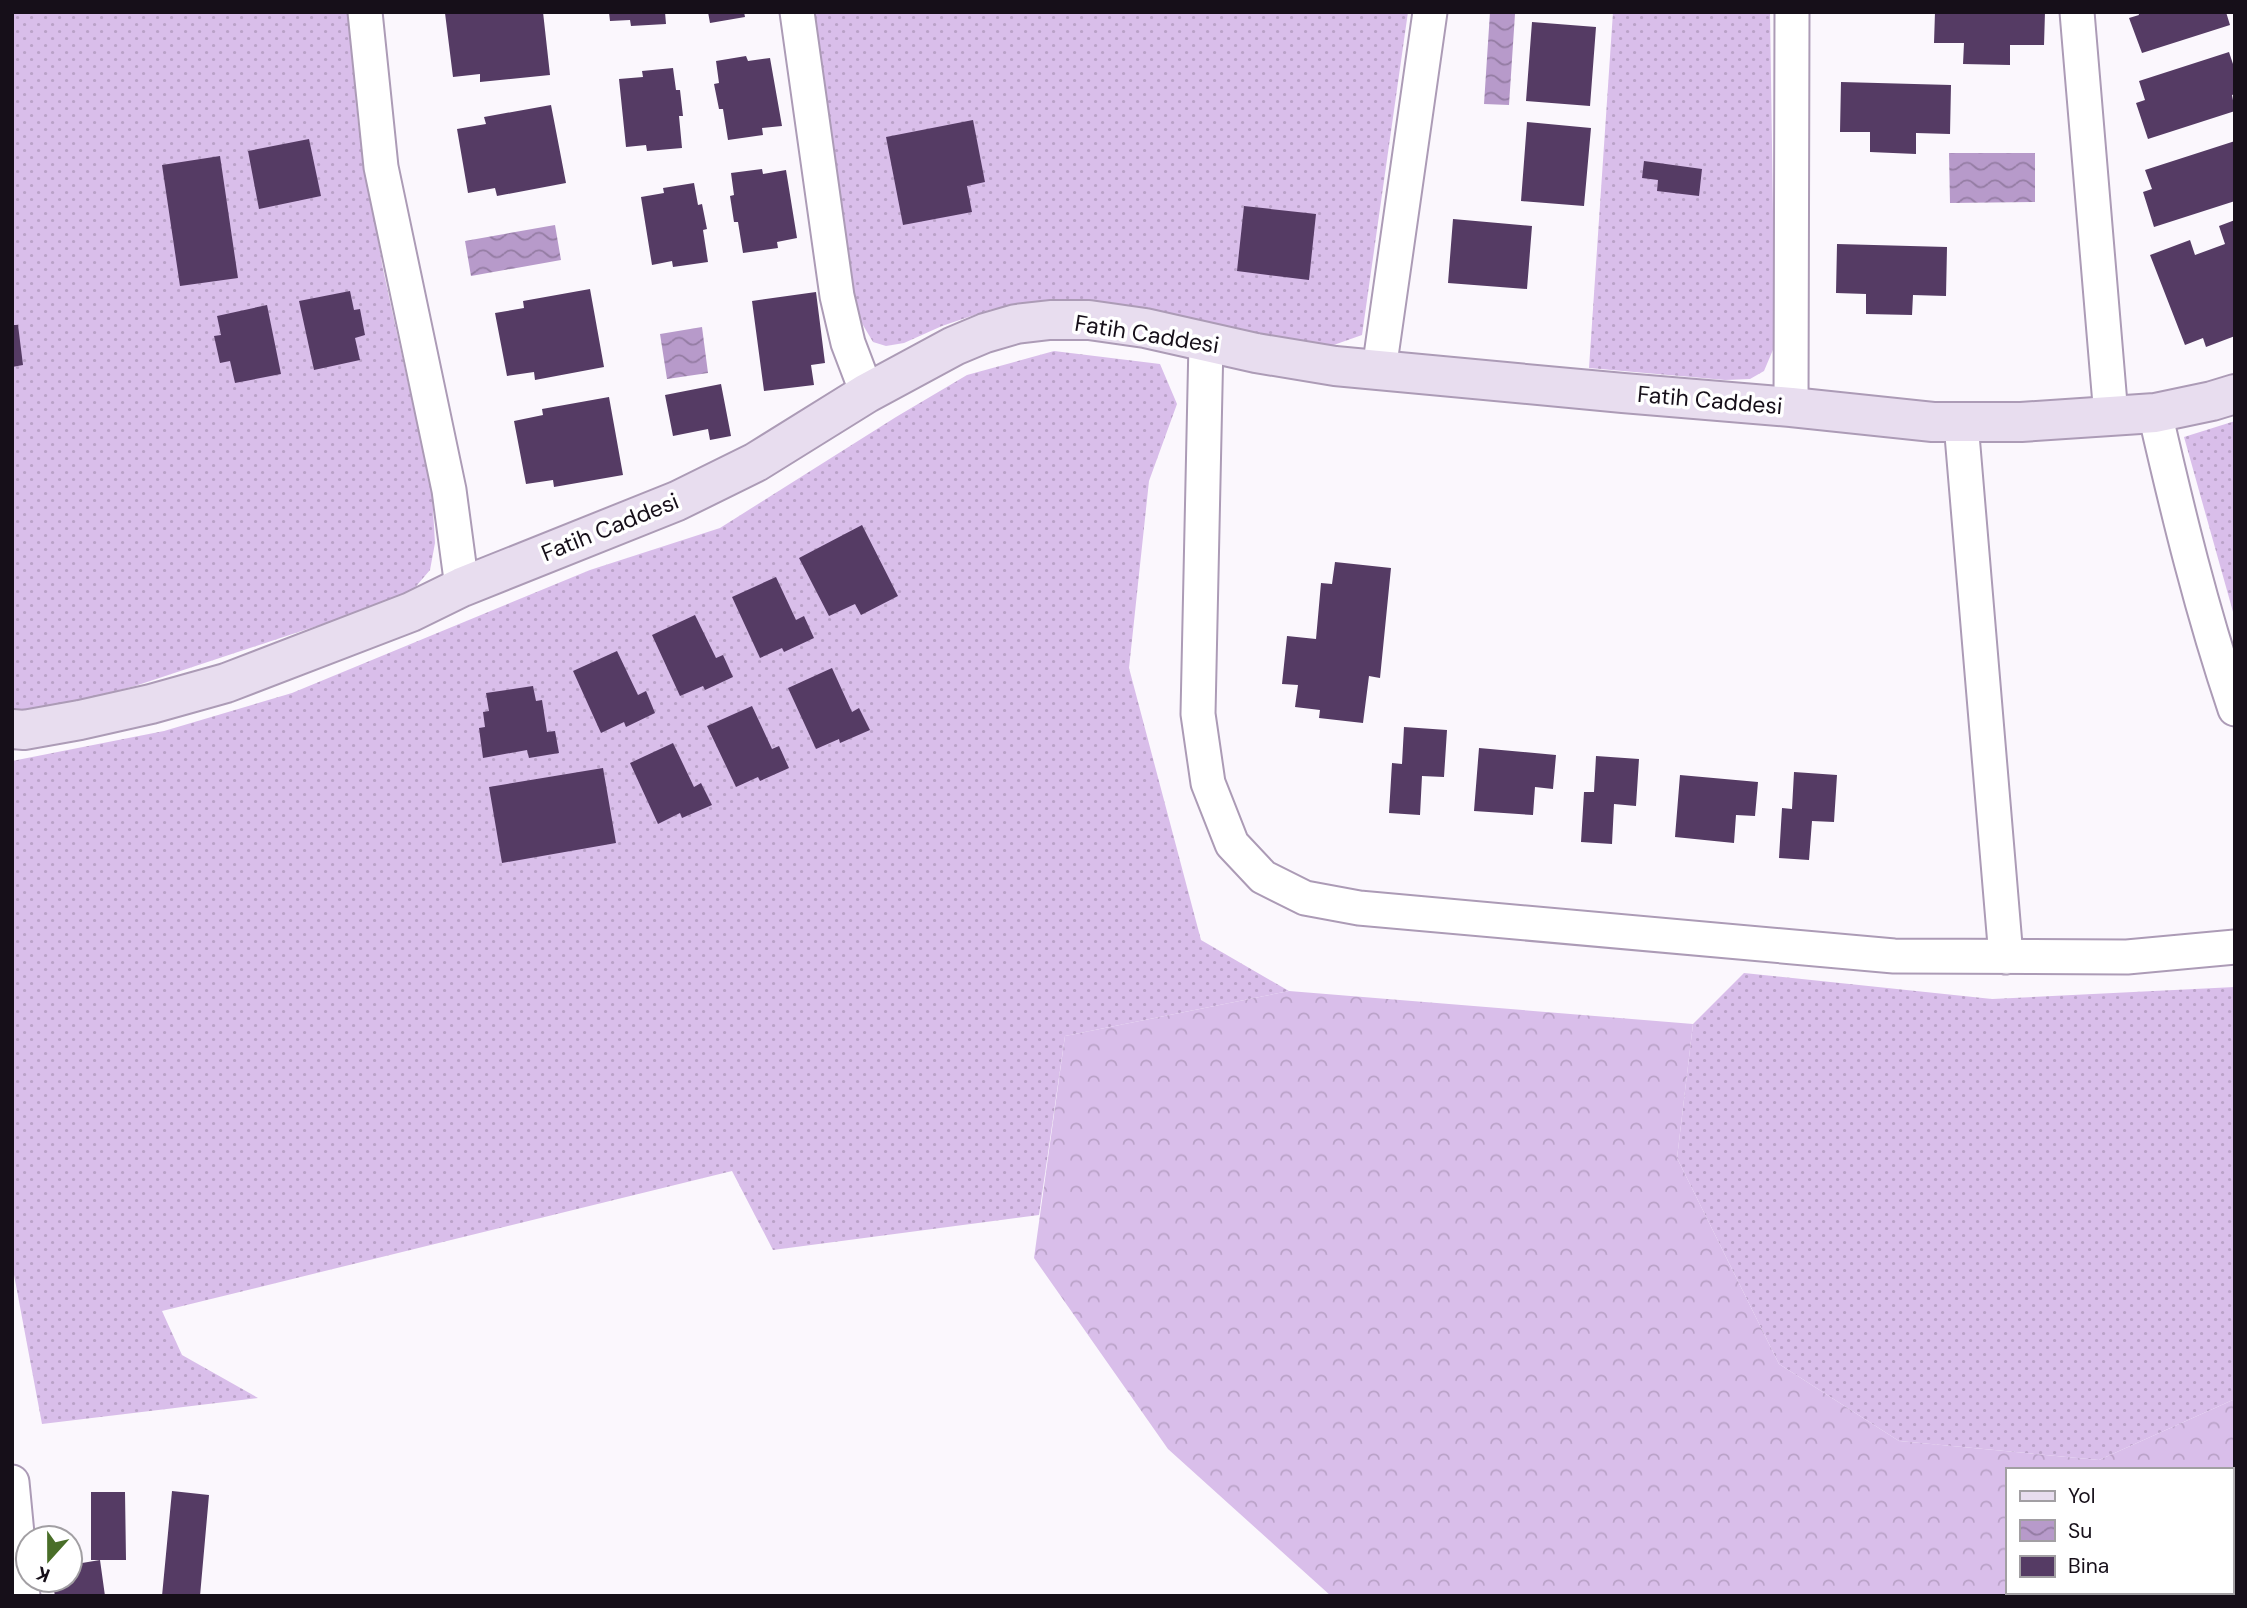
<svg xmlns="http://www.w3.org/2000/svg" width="2247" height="1608" font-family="'DM Sans',sans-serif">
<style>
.grass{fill:url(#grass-dots)}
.forest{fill:url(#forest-crowns);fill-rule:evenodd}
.water{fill:url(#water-waves)}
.building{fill:#553b64}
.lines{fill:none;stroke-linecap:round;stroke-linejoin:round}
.street-casing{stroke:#ac9bb6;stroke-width:37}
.secondary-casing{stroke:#ac9bb6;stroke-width:42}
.street{stroke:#fff;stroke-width:33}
.secondary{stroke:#e8ddef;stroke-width:38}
.labels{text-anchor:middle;stroke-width:7;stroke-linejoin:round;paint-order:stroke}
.street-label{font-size:23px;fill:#160f19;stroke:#fff}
</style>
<defs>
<pattern id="grass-dots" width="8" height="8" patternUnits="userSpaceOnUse" patternTransform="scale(1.75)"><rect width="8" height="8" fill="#d9beea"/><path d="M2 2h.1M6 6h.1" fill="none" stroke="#baa2c8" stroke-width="1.8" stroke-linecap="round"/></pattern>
<pattern id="forest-crowns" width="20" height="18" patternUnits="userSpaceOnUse" patternTransform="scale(1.75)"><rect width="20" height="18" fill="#d9beea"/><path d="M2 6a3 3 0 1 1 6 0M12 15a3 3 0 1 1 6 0" fill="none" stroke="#baa2c8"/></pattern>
<pattern id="water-waves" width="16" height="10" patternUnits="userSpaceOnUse" patternTransform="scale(1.75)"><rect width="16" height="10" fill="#b79aca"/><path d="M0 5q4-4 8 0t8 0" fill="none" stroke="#947ca3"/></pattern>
</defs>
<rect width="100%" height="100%" fill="#fbf7fd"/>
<path class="grass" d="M12 12H348L358 123 383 269 432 493 435 543 430 570 412 591 365 610 135 686 55 706 19 711 12 708Z
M814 12H1408L1362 335 1328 347 1057 303 992 309 942 326 904 343 886 346 873 342 860 320 852 287Z
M1613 12H1770L1775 345 1764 371 1750 379 1725 380 1589 368Z
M1054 351 1160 364 1177 404 1149 481 1129 668 1201 940 1289 991 1065 1036 1039 1215 773 1250 732 1171 162 1311 182 1355 258 1398 42 1424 12 1264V761L164 731 292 693 590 570 720 528 896 417 967 375Z
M2235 421V619L2184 437Z
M1744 973 1992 999 2235 987V1399L2099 1460 1899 1441 1779 1364 1677 1158 1693 1024Z"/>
<path class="forest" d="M1289 991 1693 1024 1677 1158 1779 1364 1899 1441 2099 1460 2235 1399V1596H1331L1168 1449 1034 1258 1065 1036ZM2007 1470H2231V1592H2007Z"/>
<path class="water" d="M1490 12 1515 14 1509 105 1484 104Z
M1949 153H2035V202L1950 203Z
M555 225 561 260 471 276 465 241Z
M702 327 708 373 667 379 660 334Z"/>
<path class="building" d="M449 12H543L550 75 480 82V74L453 77 445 13Z
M609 12H665L666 24 631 26 630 20 610 21Z
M708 12H744L745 17 710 23Z
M1935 12H2045L2044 45H2010V65L1963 64 1964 43H1934Z
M2138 12H2226L2230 25 2142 53 2129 18 2139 15Z
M1532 22 1596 27 1590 106 1526 101Z
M2229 52 2235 70V94L2232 95 2235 111 2148 139 2136 103 2145 100 2139 81Z
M746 56 748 61 770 58 782 126 762 128 763 135 728 140 723 109H719L714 84 719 83 716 61Z
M673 68 676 90H680L683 116H679L682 148 647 151 646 145 626 147 619 79 643 77 642 71Z
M1841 82 1951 85 1950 134 1916 133V154L1870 152V132H1840Z
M551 105 566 183 497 196 495 188 468 193 457 129 486 124 484 117Z
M973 120 985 182 967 186 972 212 903 225 886 137Z
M1527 122 1591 128 1584 206 1521 201Z
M309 139 321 196 259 209 248 151Z
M2235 141V201L2154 227 2143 192 2152 189 2145 170Z
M220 156 238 278 180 286 162 165Z
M1644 161 1702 169 1699 196 1657 191 1658 180 1642 178Z
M762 169 763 174 786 170 797 238 777 242 778 248 743 253 738 222H734L730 196 734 195 731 173Z
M694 183 698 205 702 204 707 229 703 230 708 262 673 267 672 261 652 265 641 197 664 193 663 188Z
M1244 206 1316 214 1309 280 1237 271Z
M1453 219 1532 226 1527 289 1448 283Z
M2235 220V336L2206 347 2203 338 2185 345 2150 255 2190 240 2195 255 2225 244 2219 226Z
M1837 244 1947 247 1946 296 1913 295 1912 315 1866 314V294L1836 293Z
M590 289 604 367 535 380 534 372 507 376 495 313 524 308 523 301Z
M350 291 354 310 360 309 365 335 355 338 360 360 314 370 299 301Z
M816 292 825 363 811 365 814 385 764 391 752 301Z
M267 305 281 374 235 383 230 361 220 363 214 336 221 335 217 316Z
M12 325H18L23 365 12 367Z
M721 384 731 436 710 440 708 429 673 436 665 395Z
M609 397 623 475 554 487 553 480 526 484 514 421 543 415 542 409Z
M862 525 898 596 861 615 855 604 829 616 799 558Z
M1335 562 1391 568 1380 678 1369 676 1363 723 1319 718 1320 710 1295 707 1298 685 1282 684 1287 636 1316 639 1321 583 1332 584Z
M776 577 796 620 804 616 814 638 784 652 782 648 760 658 732 597Z
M695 615 716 658 723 655 733 677 705 690 703 686 680 696 652 635Z
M617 651 638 695 646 691 655 713 626 727 624 722 601 733 573 671Z
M832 668 852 712 859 708 870 730 840 743 839 739 816 749 788 688Z
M533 686 536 701 542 700 547 732 555 731 559 753 529 758 527 750 483 758 479 728 485 727 483 712 489 711 486 693Z
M752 706 772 749 779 746 789 768 760 781 758 777 736 787 707 726Z
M1404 727 1447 730 1444 777 1422 776 1420 815 1389 813 1392 763 1402 764Z
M673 743 694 787 701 783 712 805 682 818 680 813 658 824 630 763Z
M1479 748 1556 755 1553 789 1535 787 1533 815 1474 811Z
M1596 756 1639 759 1636 806 1614 804 1612 844 1581 842 1584 792H1594Z
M603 768 616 843 502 863 489 787Z
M1794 772 1837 775 1834 822 1812 821 1809 860 1779 858 1782 808 1792 809Z
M1680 775 1758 782 1755 816 1736 815 1734 843 1675 837Z
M172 1491 209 1495 200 1596H162Z
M91 1492H125L126 1560H91Z
M100 1560 105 1596H55L52 1580H70V1565Z"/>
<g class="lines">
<g class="street-casing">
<path id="street" d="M365 12 381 167 449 490 462 587
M797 12 837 296 848 343 867 393
M2077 12 2111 416
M1206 342 1198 714 1208 783 1232 844 1263 877 1305 898 1359 908 1894 956 2127 957 2235 947
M1379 370 1430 12
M1791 407 1792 12
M2155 413C2178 513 2202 612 2235 709
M1961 423 2006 957
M12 1482 23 1596"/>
</g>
<g class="secondary-casing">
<path id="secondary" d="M12 729 24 730 80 720 151 704 226 683 411 612 462 587 677 501 756 462 867 393 954 346 985 333 1016 324 1050 320H1089L1145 328 1256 353 1335 366 1623 393 1791 407 1933 422H2021L2155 413 2212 401 2235 394"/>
</g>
<use href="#street" class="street"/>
<use href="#secondary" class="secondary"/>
</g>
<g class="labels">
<g class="street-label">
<text transform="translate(1147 334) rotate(9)" y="8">Fatih Caddesi</text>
<text transform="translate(1710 400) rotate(5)" y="8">Fatih Caddesi</text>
<text transform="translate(610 527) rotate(-22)" y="8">Fatih Caddesi</text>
</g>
</g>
<rect width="2247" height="1608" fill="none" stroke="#160f19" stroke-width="28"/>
<rect x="2006" y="1468" width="228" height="126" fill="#ffffff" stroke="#a29fa3" stroke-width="2"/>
<rect x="2020" y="1491" width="35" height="10" fill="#e8ddef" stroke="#a29fa3" stroke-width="2"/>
<text x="2068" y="1503" font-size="21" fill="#160f19">Yol</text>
<rect x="2020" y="1520" width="35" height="21" fill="url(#water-waves)" stroke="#a29fa3" stroke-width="2"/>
<text x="2068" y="1538" font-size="21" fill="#160f19">Su</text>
<rect x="2020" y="1556" width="35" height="21" fill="#553b64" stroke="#a29fa3" stroke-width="2"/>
<text x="2068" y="1573" font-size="21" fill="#160f19">Bina</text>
<g transform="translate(49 1559) rotate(201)"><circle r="33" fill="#ffffff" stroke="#a29fa3" stroke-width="2"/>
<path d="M0-5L12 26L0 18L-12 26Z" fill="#496e28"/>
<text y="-10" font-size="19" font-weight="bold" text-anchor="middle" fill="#160f19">K</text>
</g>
</svg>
